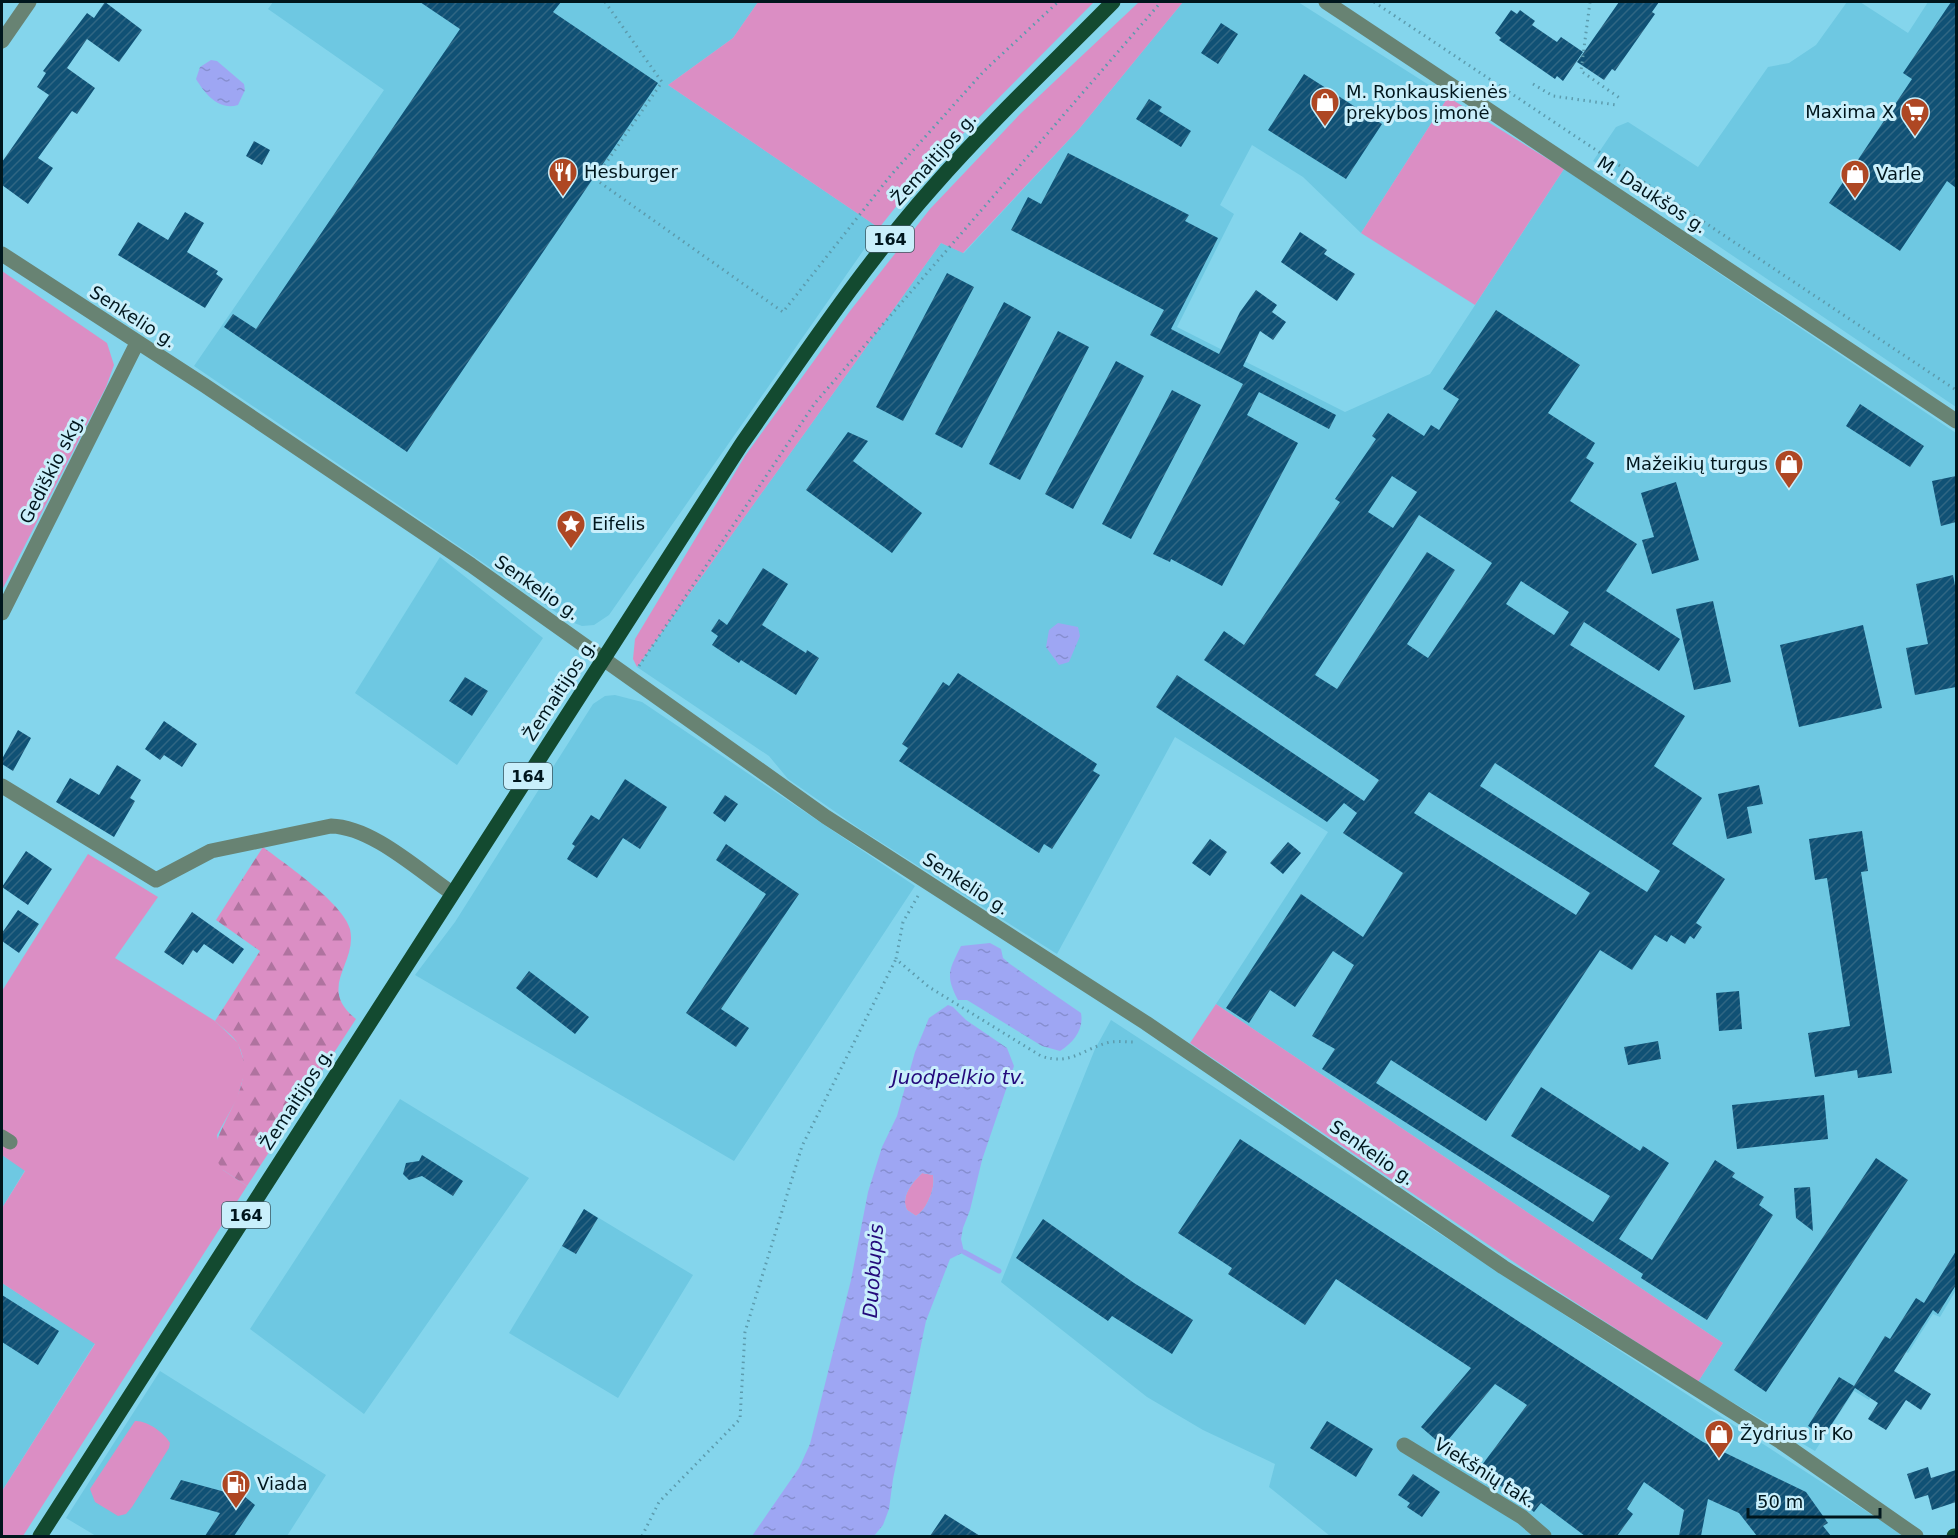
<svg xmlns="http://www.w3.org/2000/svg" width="1958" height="1538" font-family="'DejaVu Sans',sans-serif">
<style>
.built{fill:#6ec8e2}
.green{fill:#db8ec4}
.forest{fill:url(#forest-firs)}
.water{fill:url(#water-ripples);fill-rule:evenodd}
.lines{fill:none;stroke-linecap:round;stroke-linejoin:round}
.stream{stroke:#9ea6f3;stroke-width:5}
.building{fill:url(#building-hatch);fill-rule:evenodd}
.path{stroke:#5c9bad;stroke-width:3;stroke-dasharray:1.5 4.5;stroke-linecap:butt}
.minor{stroke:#688373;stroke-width:15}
.primary{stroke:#134a30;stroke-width:15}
.labels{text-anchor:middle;stroke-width:6;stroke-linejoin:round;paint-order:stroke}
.shield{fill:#c9effb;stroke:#3c5760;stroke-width:1.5}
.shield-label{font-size:16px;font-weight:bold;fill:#00161d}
.poi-label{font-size:18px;fill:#00161d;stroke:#c9effb;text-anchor:start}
.street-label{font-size:18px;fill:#00161d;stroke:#c9effb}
.water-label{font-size:20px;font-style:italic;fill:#240a7c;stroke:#c9effb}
</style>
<defs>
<pattern id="forest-firs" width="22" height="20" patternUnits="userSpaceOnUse" patternTransform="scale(1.5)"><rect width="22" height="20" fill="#db8ec4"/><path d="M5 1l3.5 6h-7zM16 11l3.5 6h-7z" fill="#af739f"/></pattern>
<pattern id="water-ripples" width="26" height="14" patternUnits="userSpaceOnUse" patternTransform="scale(1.5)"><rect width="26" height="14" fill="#9ea6f3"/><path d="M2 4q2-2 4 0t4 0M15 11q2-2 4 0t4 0" fill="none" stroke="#868ed0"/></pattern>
<pattern id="building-hatch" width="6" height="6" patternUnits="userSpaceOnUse" patternTransform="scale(1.5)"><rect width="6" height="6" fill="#105175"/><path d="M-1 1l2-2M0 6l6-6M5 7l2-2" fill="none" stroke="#306683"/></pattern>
</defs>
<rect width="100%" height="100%" fill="#84d5ec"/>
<path class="built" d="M273 2H758L733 38 668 85 879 228 609 615 594 625 582 626 569 621 194 366 384 90 268 9Z
M1183 2H1298L1448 97 1361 233 1303 177 1252 145 1220 205 1234 214 1177 327 1345 412 1430 374 1564 169 1956 433V1290L1940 1317 1933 1314 1908 1353 1901 1350 1869 1400 1854 1391 1815 1451 1698 1382 1723 1343 1216 1004 1328 832 1175 737 1057 954 860 829 788 779 769 756 637 667 941 243 964 253 1079 129Z
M1847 2H1860L1908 33 1928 2H1956V407L1593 161 1616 127 1628 122 1698 167 1768 67 1789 63 1816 45Z
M440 557 543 638 457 765 355 693Z
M615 695 642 702 915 886 734 1161 415 975 455 922 593 704 605 696Z
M1111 1020 1903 1535 1904 1536H1330L1269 1487 1275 1464 1203 1430 1147 1397 1001 1282 1095 1049Z
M400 1099 529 1178 364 1414 250 1329Z
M2 1155 25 1170 2 1208Z
M584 1209 693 1275 618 1398 509 1333Z
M2 1283 95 1343 2 1491Z
M160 1371 326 1475 287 1536H96L66 1518Z"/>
<path class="green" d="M758 2H1094L918 179 879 228 668 85 733 38Z
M1139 2H1183L1079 129 963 253 941 243 637 667 633 659 635 639 745 456 850 311 930 209 1021 113Z
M1448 97 1564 169 1475 305 1361 233Z
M2 271 107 343 114 365 106 387 2 590Z
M88 854 158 897 115 958 215 1021 238 1043 246 1068 237 1099 217 1135 223 1170 247 1186 23 1536H2V1491L95 1344 2 1283V1208L25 1171 2 1155V991Z
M1216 1004 1723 1343 1698 1382 1530 1273 1190 1043Z
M922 1173 933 1175C936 1187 927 1210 916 1216L907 1210C900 1196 913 1182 922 1173Z
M135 1421C146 1420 164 1432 170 1443L169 1448 132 1507 126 1514 118 1516 95 1502 90 1489Z"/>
<path class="forest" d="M263 847C285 864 343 903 350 929 358 964 316 987 356 1019L247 1186 223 1170 213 1155C220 1117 258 1084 238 1044 234 1036 222 1028 215 1021L260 951 216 920Z"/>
<path class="water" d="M211 60 217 61 244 84 245 90 238 105C219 111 205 94 196 79L200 67Z
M1058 623 1078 627 1080 636 1069 662 1059 665 1046 647 1049 630Z
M990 943 1001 949 1003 958 1010 964 1081 1013C1084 1029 1074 1042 1060 1051L1042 1046 967 1000H958C945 975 949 970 961 946Z
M948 1005 953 1007 966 1020 1007 1048 1014 1066 982 1160 970 1210 963 1228 961 1239 964 1252 950 1259 926 1321 893 1479 889 1509 883 1525 874 1536H752L799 1468 810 1444 851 1280 868 1192 882 1147 897 1116 915 1052 929 1018ZM922 1173 933 1175C936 1187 927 1210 916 1216L907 1210C900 1196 913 1182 922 1173Z"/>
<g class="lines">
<path class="stream" d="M964 1252 999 1271"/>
</g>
<path class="building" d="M105 2 142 30 119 62 87 39 67 68 95 88 77 114 72 111 38 158 53 168 28 204 2 185V162L49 95 37 87 46 73 43 71 87 13 94 18Z
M420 2H561L553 12 658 83 407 452 224 327 233 314 256 329 460 29Z
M1619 2H1659L1652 12 1655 14 1615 71 1612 69 1604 80 1577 62Z
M1951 2H1956V188L1947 181 1900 251 1829 203 1912 79 1903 73Z
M1511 10 1517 14 1520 10 1535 21 1532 25 1557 42 1561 37 1583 52 1563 81 1557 76 1555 79 1499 40 1501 38 1495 33Z
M1221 23 1238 34 1218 64 1201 53Z
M1304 74 1382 124 1346 179 1268 130Z
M1149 99 1162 107 1159 111 1191 131 1181 147 1136 119Z
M254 141 270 150 262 165 246 156Z
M1068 153 1189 215 1185 221 1218 238 1171 329 1219 354 1240 312 1256 290 1277 305 1272 312 1286 322 1273 340 1260 331 1243 366 1336 415 1329 429 1259 392 1247 415 1298 443 1222 586 1171 559 1170 562 1153 554 1243 384 1150 335 1164 310 1011 230 1028 197 1041 204Z
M185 212 204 223 187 252 218 271 216 274 223 279 205 308 118 255 138 222 168 240Z
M1300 232 1327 250 1324 254 1355 274 1337 301 1281 262Z
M947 273 974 287 903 421 876 407Z
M1004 302 1031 317 962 448 935 434Z
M1496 310 1580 365 1548 413 1595 443 1586 458 1594 463 1570 501 1637 544 1606 591 1680 639 1659 671 1584 622 1570 645 1685 716 1654 766 1702 798 1672 844 1725 879 1696 923 1702 927 1694 939 1690 936 1685 944 1671 935 1667 942 1655 935 1632 970 1600 950 1486 1121 1391 1060 1376 1083 1593 1222 1610 1196 1511 1136 1541 1087 1640 1151 1643 1146 1669 1163 1619 1239 1652 1260 1715 1160 1735 1173 1732 1177 1764 1197 1759 1205 1773 1215 1707 1320 1641 1278 1643 1274 1322 1069 1335 1049 1312 1036 1354 965 1333 951 1295 1007 1270 990 1249 1023 1226 1008 1301 894 1363 937 1403 873 1343 833 1357 813 1344 803 1327 822 1156 707 1177 675 1364 801 1379 780 1204 660 1224 631 1244 645 1340 502 1335 499 1376 439 1372 436 1388 413 1424 436 1431 425 1439 430 1459 399 1443 389ZM1392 476 1417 492 1393 528 1368 512ZM1419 515 1492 563 1428 658 1407 644 1455 570 1427 552 1337 689 1315 675ZM1521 581 1569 612 1554 635 1506 604ZM1495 763 1660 871 1647 892 1480 786ZM1429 792 1590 893 1576 915 1414 813Z
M1058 331 1089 347 1020 480 989 464Z
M1116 361 1144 376 1073 509 1045 494Z
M1172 390 1201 405 1131 539 1102 524Z
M1860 404 1924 446 1910 467 1846 426Z
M848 432 868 441 853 461 922 513 892 553 806 490Z
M1956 476V522L1941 526 1932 481Z
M1676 482 1699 560 1652 574 1642 540 1654 537 1641 493Z
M763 568 788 584 762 625 806 653 807 650 819 658 796 695 741 660 739 663 712 645 718 636 711 631 719 619 727 625Z
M1953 575 1956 591V687L1915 695 1906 648 1928 644 1916 584Z
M1713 601 1731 682 1694 690 1676 609Z
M1863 625 1882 708 1799 727 1780 645Z
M958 673 1097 764 1093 771 1100 775 1052 849 1044 844 1039 853 899 761 908 748 902 744 943 682 949 686Z
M465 677 488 691 472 716 449 701Z
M164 721 197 744 182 767 164 755 160 760 145 749Z
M18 730 31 738 13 771 2 764V759Z
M117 765 141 780 130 798 135 801 114 837 56 802 70 778 99 795Z
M625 779 667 807 640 849 623 838 597 878 567 859 575 846 572 844 591 815 599 820Z
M1759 785 1763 804 1747 807 1752 833 1727 839 1718 794Z
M725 795 738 804 725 822 713 813Z
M1862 831 1868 871 1861 872 1892 1073 1858 1078 1857 1070 1815 1077 1808 1033 1850 1026 1827 878 1815 880 1809 839Z
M1210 839 1227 852 1210 876 1192 863Z
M1288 842 1301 853 1283 874 1270 863Z
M726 844 799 894 721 1009 749 1028 736 1047 686 1013 766 894 716 860Z
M26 851 52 869 28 905 2 887Z
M18 910 39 924 19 953 2 941V933Z
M192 912 244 949 233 964 204 944 197 953 193 950 183 965 164 952Z
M529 971 589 1017 575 1034 516 988Z
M1739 991 1742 1029 1719 1031 1716 993Z
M1658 1041 1661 1059 1628 1065 1624 1047Z
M1824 1095 1828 1139 1737 1149 1732 1105Z
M1240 1139 1703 1442 1806 1492 1828 1523 1823 1526 1831 1536H1757L1739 1513 1708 1499 1701 1536H1679L1684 1510 1644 1482 1627 1509 1633 1514 1617 1536H1585L1541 1503 1534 1512 1479 1469 1527 1405 1495 1384 1443 1446 1421 1427 1471 1368 1336 1279 1305 1325 1228 1274 1232 1268 1178 1233Z
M422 1155 463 1181 453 1196 422 1176 409 1180 403 1174 406 1163 419 1161Z
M1876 1158 1908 1180 1766 1392 1734 1370Z
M1810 1187 1813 1231 1796 1218 1794 1188Z
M584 1209 598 1218 576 1254 562 1246Z
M1043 1219 1134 1283 1193 1320 1172 1354 1112 1316 1108 1321 1016 1258Z
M1956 1251V1285L1938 1314 1933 1310 1894 1371 1931 1394 1921 1410 1906 1400 1886 1430 1868 1419 1878 1403 1855 1388 1824 1436 1808 1426 1839 1377 1854 1386 1885 1336 1890 1339 1916 1298 1924 1303Z
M2 1295 59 1331 38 1365 2 1342Z
M1327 1421 1373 1449 1356 1477 1310 1448Z
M1928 1467 1931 1478 1956 1470V1502L1932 1510 1928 1495 1915 1499 1907 1474Z
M1413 1474 1440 1492 1422 1517 1407 1507 1410 1503 1398 1495Z
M181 1480 229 1493 233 1487 255 1505 234 1536H205L220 1513 170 1499Z
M945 1514 980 1536H930Z"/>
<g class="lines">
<path class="path" d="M605 2 662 82 595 179 783 312 891 175 984 71 1058 2
M1374 2 1956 390
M1590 2 1581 71 1621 99
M1533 84 1553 96 1617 105
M639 666 815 403 1161 2
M918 896 903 922 896 959 929 987 1041 1056C1071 1066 1082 1049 1110 1042 1118 1041 1127 1042 1135 1042
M642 1536 659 1502 740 1419 745 1332 802 1146 896 959"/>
<path class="minor" d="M1326 2 1956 421
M2 41 29 2
M2 254 204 385 471 565 826 817 1146 1023 1503 1267 1781 1442 1916 1536
M2 613 137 343
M2 786 156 880 211 851 331 826C372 827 418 870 452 893
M2 1137 10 1142
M1404 1445 1522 1517 1544 1536"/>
<path class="primary" d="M40 1536 741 445C802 358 862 267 933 187 990 122 1053 63 1113 2
M1954 1536H1956"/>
</g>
<defs>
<g id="shop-pin" transform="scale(1.5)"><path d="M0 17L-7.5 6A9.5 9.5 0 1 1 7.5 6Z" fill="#ae4723" stroke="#c9effb"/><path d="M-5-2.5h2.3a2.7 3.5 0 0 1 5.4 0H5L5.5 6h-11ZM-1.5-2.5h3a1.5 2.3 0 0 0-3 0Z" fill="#fff"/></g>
<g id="supermarket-pin" transform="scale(1.5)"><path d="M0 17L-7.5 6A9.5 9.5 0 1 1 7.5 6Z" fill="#ae4723" stroke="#c9effb"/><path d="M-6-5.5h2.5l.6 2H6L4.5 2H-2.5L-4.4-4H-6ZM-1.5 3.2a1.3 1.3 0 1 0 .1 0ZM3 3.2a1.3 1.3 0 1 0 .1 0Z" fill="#fff"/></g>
<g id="restaurant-pin" transform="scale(1.5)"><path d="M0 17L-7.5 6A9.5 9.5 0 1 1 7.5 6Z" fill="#ae4723" stroke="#c9effb"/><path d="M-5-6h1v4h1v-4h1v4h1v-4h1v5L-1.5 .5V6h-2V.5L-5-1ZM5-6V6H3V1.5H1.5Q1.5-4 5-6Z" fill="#fff"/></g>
<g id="sight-pin" transform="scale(1.5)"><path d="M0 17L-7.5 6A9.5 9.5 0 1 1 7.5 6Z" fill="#ae4723" stroke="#c9effb"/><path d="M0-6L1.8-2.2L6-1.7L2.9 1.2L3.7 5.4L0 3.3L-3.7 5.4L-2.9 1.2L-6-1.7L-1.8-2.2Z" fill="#fff"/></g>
<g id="fuel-pin" transform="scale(1.5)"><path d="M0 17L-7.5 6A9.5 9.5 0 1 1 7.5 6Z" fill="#ae4723" stroke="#c9effb"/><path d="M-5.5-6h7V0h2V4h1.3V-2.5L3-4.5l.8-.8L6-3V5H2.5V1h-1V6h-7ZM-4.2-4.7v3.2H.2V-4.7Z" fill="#fff"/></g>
</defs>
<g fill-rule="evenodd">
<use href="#shop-pin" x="1325" y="102"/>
<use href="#supermarket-pin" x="1915" y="112"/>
<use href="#restaurant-pin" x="563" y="172"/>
<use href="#shop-pin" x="1855" y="174"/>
<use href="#shop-pin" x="1789" y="464"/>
<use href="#sight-pin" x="571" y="524"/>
<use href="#shop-pin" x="1719" y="1434"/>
<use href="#fuel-pin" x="236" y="1484"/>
</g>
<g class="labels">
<g class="shield">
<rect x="866" y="226" width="48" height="26" rx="4.5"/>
<rect x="504" y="763" width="48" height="26" rx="4.5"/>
<rect x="222" y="1202" width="48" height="26" rx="4.5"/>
</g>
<g class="shield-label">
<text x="890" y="245">164</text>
<text x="528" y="782">164</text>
<text x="246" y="1221">164</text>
</g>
<g class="poi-label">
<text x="1346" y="98">M. Ronkauskienės<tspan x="1346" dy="21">prekybos įmonė</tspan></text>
<text x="1894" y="118" text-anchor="end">Maxima X</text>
<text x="584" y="178">Hesburger</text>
<text x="1876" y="180">Varle</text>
<text x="1768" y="470" text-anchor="end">Mažeikių turgus</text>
<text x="592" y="530">Eifelis</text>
<text x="1740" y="1440">Žydrius ir Ko</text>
<text x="257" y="1490">Viada</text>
</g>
<g class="street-label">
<text transform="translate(934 159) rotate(-48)" y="6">Žemaitijos g.</text>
<text transform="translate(1652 195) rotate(33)" y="6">M. Daukšos g.</text>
<text transform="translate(133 317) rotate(33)" y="6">Senkelio g.</text>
<text transform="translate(52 469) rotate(-63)" y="6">Gediškio skg.</text>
<text transform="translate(537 588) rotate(35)" y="6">Senkelio g.</text>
<text transform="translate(560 690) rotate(-57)" y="6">Žemaitijos g.</text>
<text transform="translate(966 884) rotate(33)" y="6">Senkelio g.</text>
<text transform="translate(297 1099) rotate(-57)" y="6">Žemaitijos g.</text>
<text transform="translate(1372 1153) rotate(35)" y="6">Senkelio g.</text>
<text transform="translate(1485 1473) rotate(32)" y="6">Viekšnių tak.</text>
</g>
<g class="water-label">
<text x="959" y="1084">Juodpelkio tv.</text>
<text transform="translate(873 1271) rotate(-86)" y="7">Duobupis</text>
</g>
</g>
<rect width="1958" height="1538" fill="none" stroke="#00161d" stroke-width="6"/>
<path d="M1748 1508v9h132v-9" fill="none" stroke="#00161d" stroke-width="3"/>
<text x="1757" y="1508" font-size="18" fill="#00161d" stroke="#c9effb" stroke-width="4.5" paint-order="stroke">50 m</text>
</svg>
